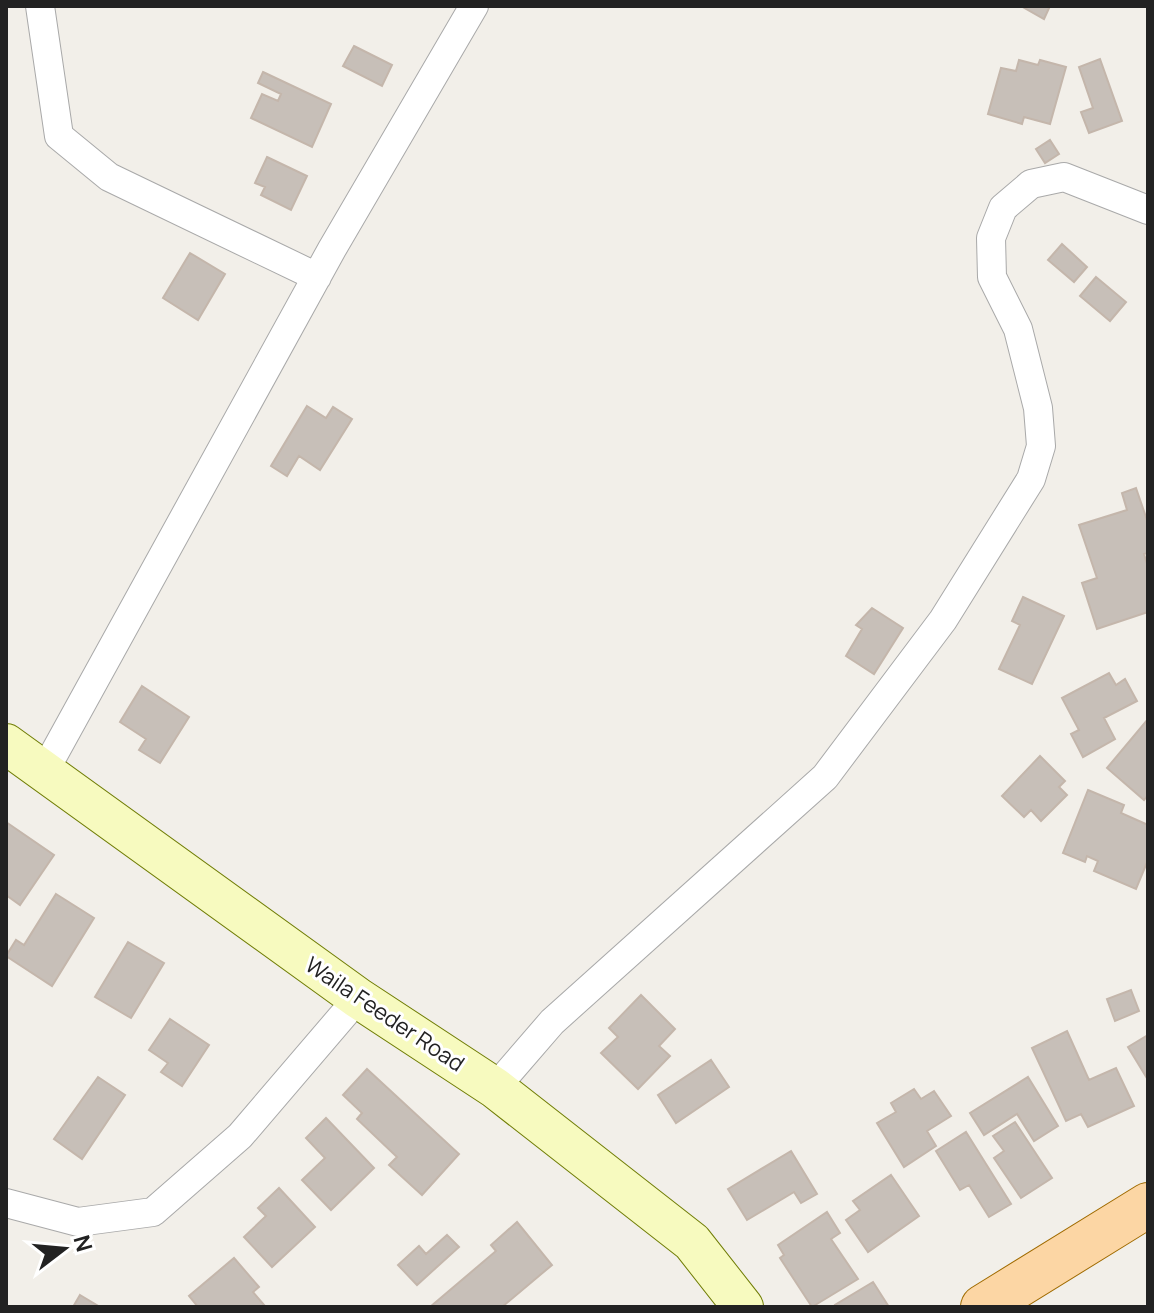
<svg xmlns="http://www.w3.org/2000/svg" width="1154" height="1313" font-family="Manrope,sans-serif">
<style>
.building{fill:#c7bfb8;stroke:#c4b6ab;stroke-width:2}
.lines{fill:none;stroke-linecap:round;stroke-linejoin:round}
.street-casing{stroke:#a9a9a9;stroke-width:30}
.secondary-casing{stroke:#707d05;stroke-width:42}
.primary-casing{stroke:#a06b00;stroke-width:46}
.street{stroke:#fff;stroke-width:28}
.secondary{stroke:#f7fabf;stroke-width:40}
.primary{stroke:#fcd6a4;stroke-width:44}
.labels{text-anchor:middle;stroke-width:6;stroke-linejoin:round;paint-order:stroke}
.street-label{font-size:22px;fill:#222;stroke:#fff}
</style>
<rect width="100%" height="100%" fill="#f2efe9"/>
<path class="building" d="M1021 6H1050L1044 19Z
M354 46 392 65 382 86 343 66Z
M1100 59 1122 121 1089 133 1081 112 1093 108 1079 67Z
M1019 60 1038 65 1040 60 1066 67 1050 124 1024 117 1022 124 988 114 1001 68 1016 71Z
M263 72 331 104 312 147 251 118 262 94 278 101 281 94 258 83Z
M1050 140 1059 154 1045 163 1036 149Z
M267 157 307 176 291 210 261 195 265 187 255 183Z
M1062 244 1087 267 1074 282 1048 260Z
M190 253 225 274 198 320 163 298Z
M1096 277 1126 302 1110 321 1080 296Z
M307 406 326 418 333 407 352 419 320 470 299 456 287 476 271 466Z
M1136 488 1148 523V553L1144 554 1148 567V612L1097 629 1082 583 1097 578 1079 525 1127 510 1122 493Z
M1023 597 1064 616 1032 684 999 669 1020 625 1012 621Z
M872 608 903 628 874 674 846 656 862 629 856 625Z
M1109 673 1116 685 1125 679 1137 701 1104 718 1115 739 1083 757 1071 734 1079 730 1062 698Z
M142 686 189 717 160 763 139 750 146 739 120 722Z
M1148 719V795L1144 800 1107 768Z
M1040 756 1065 781 1059 787 1067 795 1041 821 1031 810 1024 817 1002 796Z
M1088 790 1124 805 1121 813 1148 825V860L1136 889 1094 871 1098 861 1087 856 1085 862 1063 853Z
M6 822 54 855 20 905 6 895Z
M56 894 94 918 52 986 6 956 16 940 24 945Z
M128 942 164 963 131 1018 95 997Z
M1131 990 1139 1011 1115 1021 1107 999Z
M641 995 675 1029 659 1046 670 1056 638 1089 601 1053 618 1037 609 1028Z
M170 1019 209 1045 182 1086 161 1072 168 1063 149 1050Z
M1067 1031 1089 1080 1116 1068 1134 1106 1088 1127 1081 1114 1066 1121 1032 1048Z
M1148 1035V1080L1128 1047Z
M711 1060 729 1087 676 1123 658 1095Z
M367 1069 459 1154 422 1195 389 1165 397 1157 357 1119 362 1113 343 1095Z
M98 1077 125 1095 82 1159 54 1139Z
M1028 1077 1058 1126 1034 1141 1017 1114 984 1135 970 1113Z
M914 1089 921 1099 934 1091 951 1116 927 1131 936 1146 904 1167 877 1123 896 1112 891 1103Z
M326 1118 374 1168 331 1210 302 1180 325 1158 306 1138Z
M1015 1122 1052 1178 1021 1198 994 1158 1004 1151 993 1136Z
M966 1132 1011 1204 989 1217 969 1185 960 1190 936 1151Z
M791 1151 817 1194 801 1203 794 1192 747 1220 728 1189Z
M891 1175 919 1216 868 1252 846 1220 860 1210 853 1201Z
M279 1188 315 1227 272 1267 244 1237 266 1216 258 1208Z
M827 1212 840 1233 831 1239 858 1279 812 1307 780 1258 784 1255 778 1245Z
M517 1222 552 1265 502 1307H430L496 1251 491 1245Z
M447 1235 459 1247 417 1285 398 1265 419 1246 426 1254Z
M234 1258 259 1287 253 1292 265 1306 198 1307 189 1296Z
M873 1282 889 1307H836L835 1305Z
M80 1295 100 1307H73Z"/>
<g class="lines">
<g class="street-casing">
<path id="street" d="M40 6 59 136 109 177 317 277
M45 770 332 249 474 6
M495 1088 552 1022 825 777 943 620 1031 479 1041 446 1038 408 1018 329 992 277 991 238 1003 208 1031 184 1064 177 1148 210
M6 1203 78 1222 153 1212 240 1136 358 998"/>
</g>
<g class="secondary-casing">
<path id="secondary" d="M6 744 358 998 495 1088 692 1242 743 1307"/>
</g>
<g class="primary-casing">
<path id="primary" d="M983 1307 1148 1205"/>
</g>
<use href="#street" class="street"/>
<use href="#secondary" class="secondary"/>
<use href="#primary" class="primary"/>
</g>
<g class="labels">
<g class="street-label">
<text transform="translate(385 1014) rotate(34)" y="8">Waila Feeder Road</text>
</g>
</g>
<rect width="1154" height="1313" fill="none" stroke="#222222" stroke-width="16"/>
<g transform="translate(64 1249) rotate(74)" stroke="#ffffff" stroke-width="6" paint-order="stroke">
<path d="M0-6L14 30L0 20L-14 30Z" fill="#222222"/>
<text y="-12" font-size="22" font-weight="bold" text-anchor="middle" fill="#222222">N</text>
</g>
</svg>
